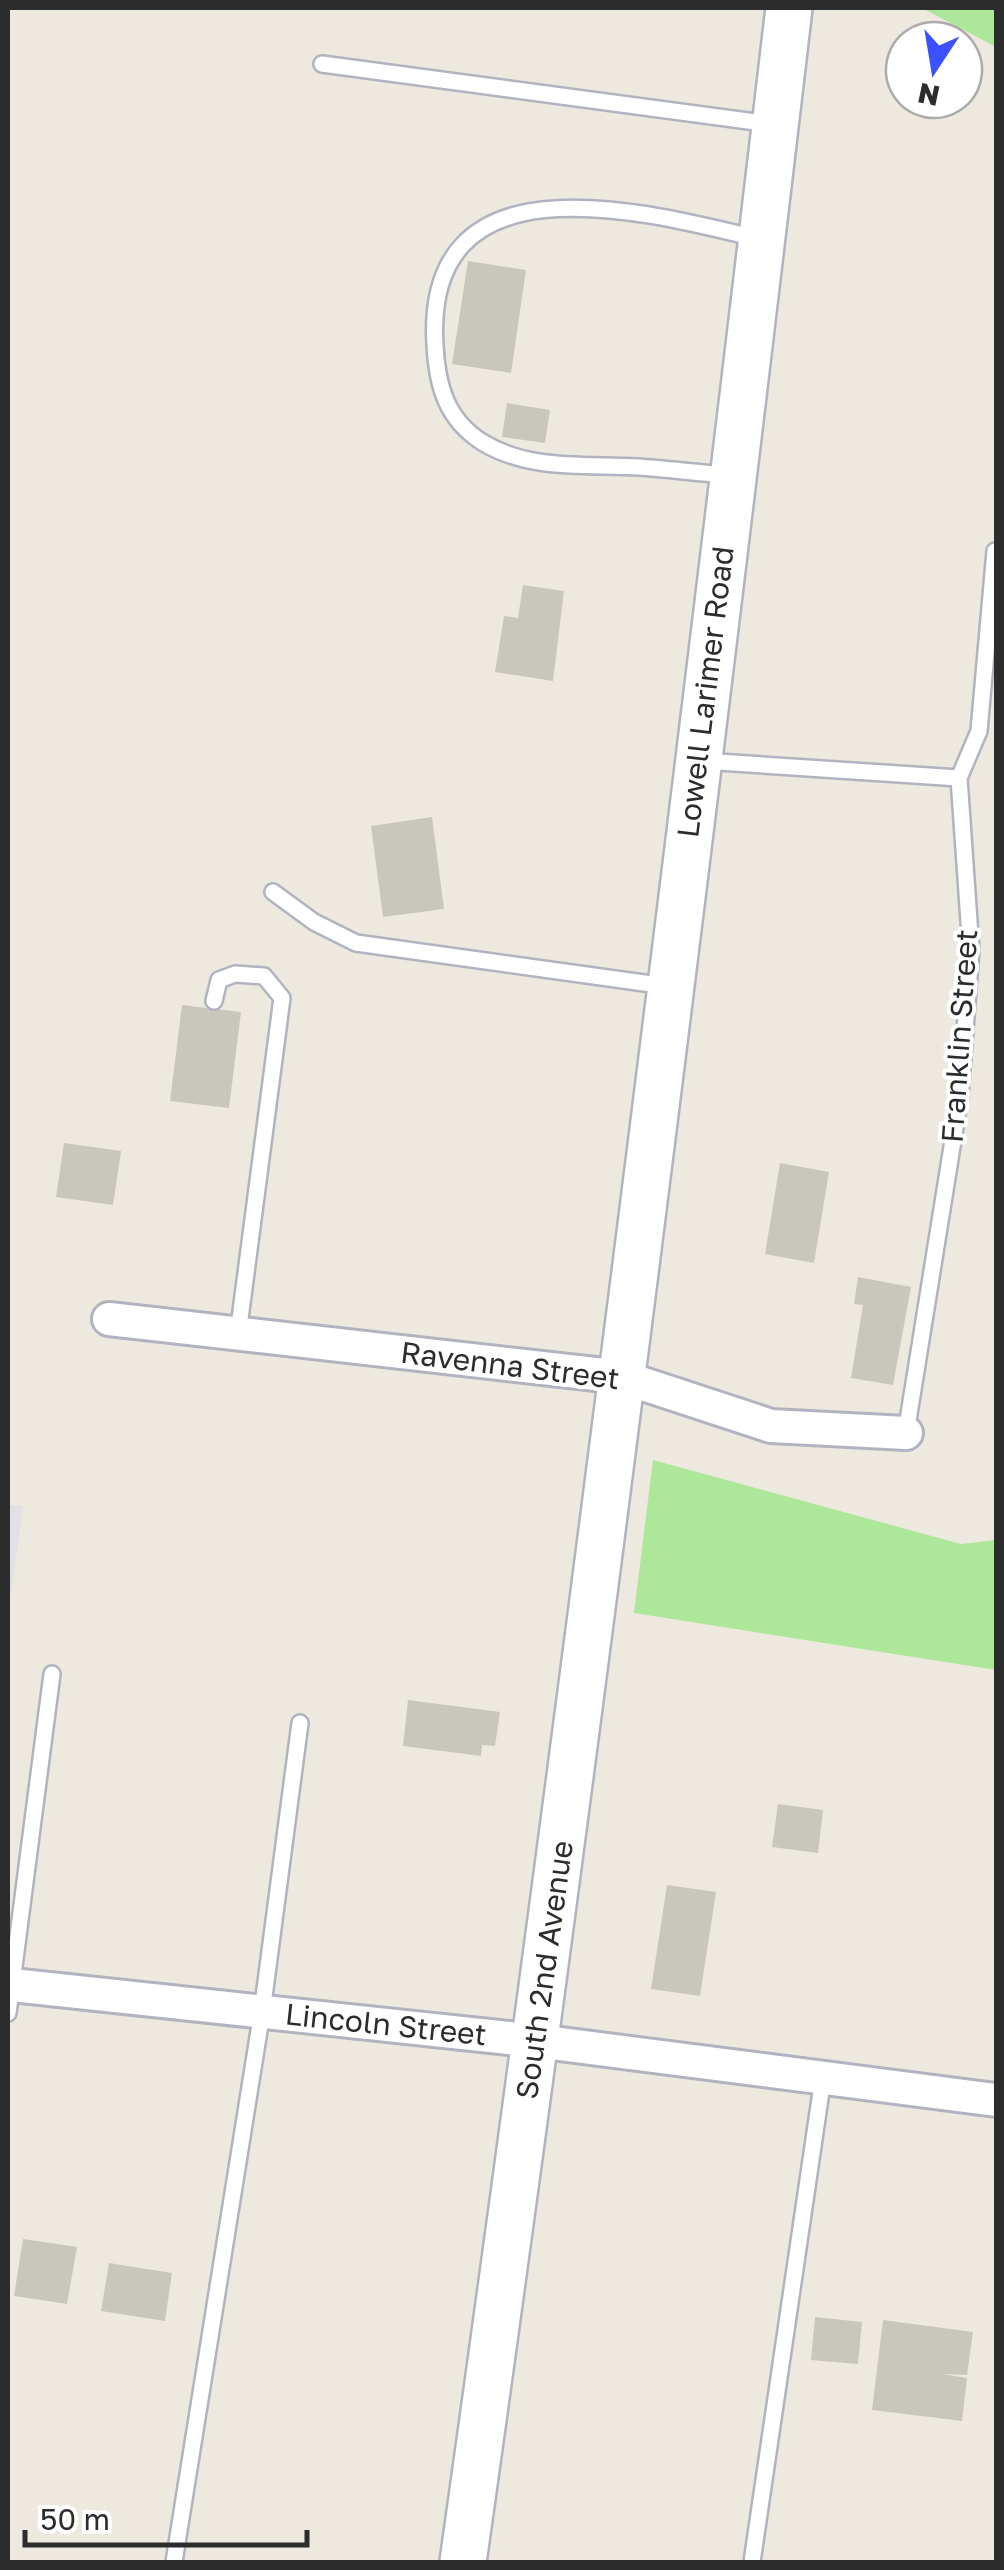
<svg xmlns="http://www.w3.org/2000/svg" width="1004" height="2570" font-family="'Golos Text',sans-serif">
<style>
.industrial{fill:#e2dfe7}
.green{fill:#ade799}
.building{fill:#c9c7bd}
.lines{fill:none;stroke-linecap:round;stroke-linejoin:round}
.lane-casing{stroke:#b2b3c0;stroke-width:20}
.street-casing{stroke:#b2b3c0;stroke-width:38}
.secondary-casing{stroke:#b2b3c0;stroke-width:50}
.lane{stroke:#fff;stroke-width:15}
.street{stroke:#fff;stroke-width:32}
.secondary{stroke:#fff;stroke-width:45}
.labels{text-anchor:middle;stroke-width:8;stroke-linejoin:round;paint-order:stroke}
.street-label{font-size:30px;fill:#2c2c2c;stroke:#fff}
</style>
<rect width="100%" height="100%" fill="#eee9de"/>
<path class="industrial" d="M8 1505 23 1506 8 1617Z"/>
<path class="green" d="M922 8H996V47Z
M653 1460 961 1544 996 1540V1670L634 1613Z"/>
<path class="building" d="M468 261 526 270 511 373 452 364Z
M507 403 550 410 545 443 502 437Z
M523 585 564 591 553 681 495 672 504 616 518 618Z
M432 817 444 909 383 917 371 826Z
M182 1005 241 1012 229 1108 170 1101Z
M64 1143 121 1151 113 1205 56 1197Z
M780 1163 829 1172 814 1263 765 1254Z
M858 1277 911 1287 893 1385 851 1378 863 1305 854 1304Z
M408 1700 500 1712 495 1746 482 1745 481 1756 403 1746Z
M778 1804 823 1810 818 1853 772 1847Z
M667 1885 716 1892 700 1996 651 1989Z
M23 2239 77 2247 67 2304 14 2296Z
M109 2263 172 2273 165 2321 101 2311Z
M815 2317 862 2322 858 2364 811 2360Z
M883 2320 973 2332 967 2375 942 2374 967 2378 962 2421 872 2410Z"/>
<g class="lines">
<g class="lane-casing">
<path id="lane" d="M322 64 771 124
M728 475C698 473 668 469 638 467 585 464 529 471 482 442 446 419 437 385 435 345 423 152 644 211 759 239
M703 761 959 778 971 950 960 1097 906 1433
M959 778 979 731 995 551
M273 892 314 922 356 943 666 986
M214 1001 219 980 235 974 264 976 282 998 238 1334
M8 2013 52 1674
M174 2562 262 2012 300 1723
M752 2562 823 2078"/>
</g>
<g class="street-casing">
<path id="street" d="M109 1319 622 1377 771 1426 906 1433
M12 1985 537 2041 996 2100"/>
</g>
<g class="secondary-casing">
<path id="secondary" d="M463 2562C583 1712 689 860 789 8"/>
</g>
<use href="#lane" class="lane"/>
<use href="#street" class="street"/>
<use href="#secondary" class="secondary"/>
</g>
<g class="labels">
<g class="street-label">
<text transform="translate(706 692) rotate(-83)" y="10">Lowell Larimer Road</text>
<text transform="translate(960 1036) rotate(-86)" y="10">Franklin Street</text>
<text transform="translate(510 1366) rotate(7)" y="10">Ravenna Street</text>
<text transform="translate(545 1970) rotate(-82)" y="10">South 2nd Avenue</text>
<text transform="translate(386 2025) rotate(6)" y="10">Lincoln Street</text>
</g>
</g>
<rect width="1004" height="2570" fill="none" stroke="#2c2c2c" stroke-width="20"/>
<g transform="translate(934 70) rotate(192)"><circle r="48" fill="#ffffff" stroke="#ababab" stroke-width="2.5"/>
<path d="M0-8L18 38L0 25L-18 38Z" fill="#3b50ff"/>
<text y="-15" font-size="28" font-weight="bold" text-anchor="middle" fill="#2c2c2c">N</text>
</g>
<path d="M25 2530v15h282v-15" fill="none" stroke="#2c2c2c" stroke-width="5"/>
<text x="40" y="2530" font-size="30" fill="#2c2c2c" stroke="#ffffff" stroke-width="8" paint-order="stroke">50 m</text>
</svg>
